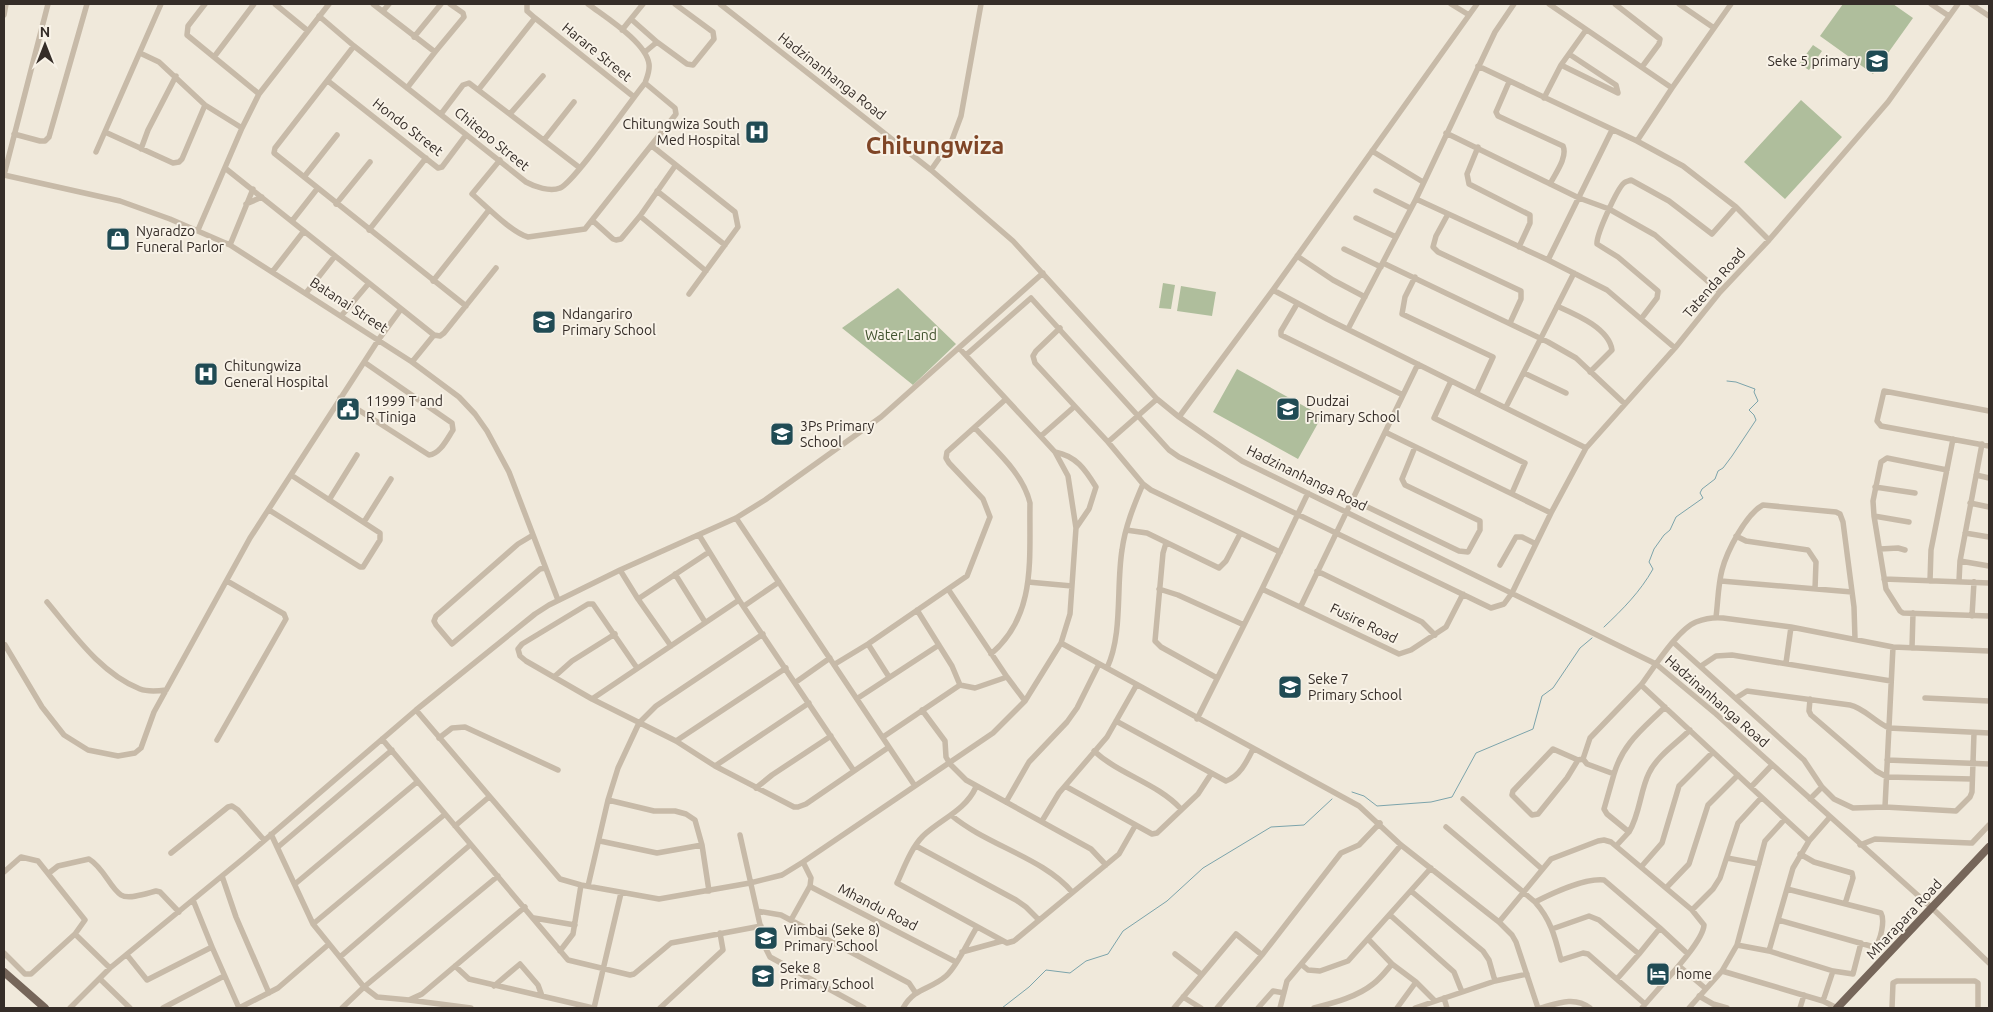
<svg xmlns="http://www.w3.org/2000/svg" width="1993" height="1012" font-family="Ubuntu,sans-serif">
<style>
.green{fill:#afbe9c}
.lines{fill:none;stroke-linecap:round;stroke-linejoin:round}
.stream{stroke:#7ca4ab;stroke-width:1}
.minor{stroke:#c7baa8;stroke-width:5.5}
.major{stroke:#76665a;stroke-width:8}
.labels{text-anchor:middle;stroke-width:4;stroke-linejoin:round;paint-order:stroke}
.street-label{font-size:14px;fill:#352d28;stroke:#f8f2e7}
.poi-label{font-size:14px;fill:#352d28;stroke:#f8f2e7;text-anchor:start}
.park-label{font-size:14px;fill:#40512d;stroke:#f8f2e7}
.town-label{font-size:24px;font-weight:bold;fill:#7f4526;stroke:#f8f2e7}
</style>
<rect width="100%" height="100%" fill="#f0e9db"/>
<path class="green" d="M1843 4H1893L1913 18 1873 74 1820 36Z
M1813 45 1822 51 1809 70 1799 64Z
M1801 100 1842 137 1785 199 1744 162Z
M1163 283 1175 285 1171 309 1159 308Z
M1181 286 1216 292 1212 316 1177 311Z
M898 288 956 344 913 385 842 328Z
M1237 369 1322 416 1298 459 1213 412Z"/>
<g class="lines">
<path class="stream" d="M1604 627C1623 609 1640 592 1653 569L1649 562 1654 549 1664 535 1670 530 1676 517 1703 498 1700 493 1702 489 1715 479 1718 471 1723 468 1732 456 1756 420 1754 415 1749 410 1758 401 1754 392 1755 389 1736 382 1727 381
M1352 792 1364 796 1377 806 1431 802 1452 797 1476 753 1533 729 1542 696 1553 688 1580 648 1592 638
M1002 1008 1029 987 1046 970 1070 973 1086 961 1108 954 1123 931 1167 901 1203 868 1271 827 1304 825 1332 799"/>
<path class="minor" d="M205 4 188 26 187 35 259 94
M275 4 308 31
M373 4 435 52 407 88
M527 4V11L535 18 634 97
M720 4 931 170 1013 241 1157 399 1179 417 1242 461 1656 664 1716 714 1932 908 1989 963
M1451 4 1469 15
M1549 4 1672 88
M1615 4 1660 39 1659 44 1642 67
M1679 4 1714 28
M1931 4 1949 16
M1971 4 1989 16
M383 11 389 4
M4 15 6 4
M319 16 354 46 526 182C535 187 550 192 560 188 573 184 631 100 645 83 647 77 650 71 649 64 646 42 605 17 588 4
M631 19 657 42
M622 30 643 4
M414 37 441 4
M354 46 275 148 274 153 466 306
M435 52 464 17 463 13 450 4
M645 52 657 42 687 64 693 65 714 39 713 32 675 4
M140 53 159 62 205 105 242 128
M214 57 254 4
M1561 65 1618 93 1616 85 1569 54
M1478 66 1637 141 1683 166 1736 207 1769 240
M328 81 438 168 442 167 466 135
M1509 82 1496 112 1498 116 1563 146C1568 157 1555 174 1550 184
M479 89 535 18
M1544 98 1561 65 1586 30
M441 114 463 85 469 83 580 168
M510 114 543 76
M105 132 173 163 179 162 182 159 205 105
M1446 133 1579 198 1609 209 1655 235 1720 292
M14 134 40 141H45L49 137 87 4
M544 140 574 102
M1637 141 1672 88 1731 4
M652 146 735 212 738 227 689 294
M1478 147 1467 174 1469 184 1530 215V223L1519 247
M141 149 148 130 176 76
M1372 151 1423 182
M96 152 161 4
M500 160 472 194C485 205 512 233 528 237L585 229 676 114 675 108 645 83
M225 168 434 335 412 362
M931 170 952 140 961 116 981 4
M4 175 120 201 170 219 230 245 412 362 459 397 475 414 487 431 509 472 558 600
M4 175 48 4
M304 177 337 135
M657 191 725 245
M1376 191 1410 208
M1416 199 1548 260 1607 290 1675 348
M246 204 262 197
M336 204 370 162
M1448 214 1436 236 1433 247 1438 252 1521 291V299L1510 323
M640 216 706 271
M1356 218 1396 237
M292 221 317 189
M593 221 613 239 616 240 621 239 640 216 675 166
M198 230 242 128 259 94 329 4
M369 230 426 158
M230 245 253 189
M1344 249 1381 267
M1297 256 1333 280 1365 297
M1548 260 1612 130
M1383 263 1548 342 1576 358 1625 404
M273 271 304 231
M1415 277 1405 297 1402 314 1493 357 1477 392
M433 281 489 210
M1273 290 1327 319 1586 448
M306 293 335 256
M1297 304 1281 331V335L1403 395
M1557 306C1575 314 1609 328 1612 350L1590 372
M342 315 369 283
M1641 319 1657 298 1658 291 1618 257 1597 244C1596 235 1617 189 1624 183 1626 181 1629 181 1631 180L1669 201 1712 234 1736 207
M1060 328 1036 351 1033 356 1035 363 1108 442 1143 484 1151 490 1280 552
M1348 329 1416 199 1495 32 1514 4
M434 335 440 336 444 333 496 268
M966 355 1031 298 1169 450 1179 457 1491 608 1504 604 1512 593 1551 513 1586 448 1675 348 1720 292 1769 240 1888 102 1958 4
M1524 373 1566 393
M1451 381 1434 418 1525 463 1512 493
M340 398 429 455C440 454 447 439 453 430L452 423 364 362
M1506 407 1574 273
M1989 411 1884 391 1877 421 1881 426 1989 446
M1179 417 1273 290 1477 4
M975 428C995 450 1023 473 1030 503 1029 558 1037 615 991 654
M1385 432 1551 513
M1041 436 1074 407
M1108 442 1157 399
M1055 452C1076 456 1085 469 1096 487L1089 509 1076 528
M1947 470 1887 458 1881 462 1873 501 1874 516 1886 589 1900 611 1903 613 1989 616
M1976 475 1989 478
M1875 487 1915 493
M329 500 357 455
M1353 500 1459 551 1468 552 1480 530V521L1405 485 1402 479 1415 447
M1970 503 1989 507
M269 510 360 567H363L380 540V533L291 475
M1874 516 1909 522
M736 518 915 786
M364 522 391 479
M1126 530 1147 533 1219 568 1226 561 1240 534
M1965 533 1989 537
M533 535 518 544 436 616 434 621 436 625 452 644 540 569 545 568
M699 535 739 600 854 771
M1736 536 1746 541 1808 550 1816 562 1815 589
M1166 543 1163 553 1155 641 1161 647 1217 678
M1880 549 1898 548 1905 550
M1960 561 1989 566
M1500 565 1516 537H1522L1536 544
M620 570 638 599
M1317 571 1422 622 1435 635
M675 574 705 622
M1884 579 1989 583
M1721 581 1852 592
M1930 581 1931 550 1953 439
M1959 581 1960 561 1982 444
M1028 582 1072 586
M948 589 1007 677 1025 701
M1159 589 1178 595 1244 625
M1262 589 1399 654 1411 650 1446 627 1463 594
M47 602C73 633 100 673 140 689 148 692 158 691 166 690
M744 606 779 582
M1301 606 1418 364
M917 610 952 666 960 685 975 688 1007 677
M1972 616 1974 582
M1716 617C1718 602 1718 585 1722 570 1727 551 1746 514 1763 505L1836 512 1840 514 1843 522 1854 607 1855 639
M1673 642 1804 760 1822 787
M1061 643 1359 806 1401 845 1499 922 1512 935 1516 942 1538 1008
M868 644 889 677
M5 645 42 707 64 735 88 750 118 756 135 753 141 748 154 712 250 538 379 339 401 309
M671 646 638 599 709 552
M1912 648 1913 613
M1786 663 1791 627
M835 664 868 644 967 576 990 517 983 499 949 463 946 458 947 452 1006 399
M1701 666 1716 656 1732 655 1891 681
M637 668 593 604H588L522 644 518 649 520 656 526 661 592 699 676 741 715 766 794 807H798L806 804 889 747
M1107 668C1123 634 1116 587 1122 550 1125 527 1134 505 1143 484
M554 677 572 661 615 634
M796 682 830 658
M1641 685 1590 738 1583 759 1587 764 1614 774C1623 743 1643 729 1665 707
M858 698 939 645
M1736 698 1747 691 1850 705C1864 708 1875 722 1889 728L1989 733
M1925 698 1989 701
M592 699 739 600
M1810 699 1809 711 1811 715 1876 771 1887 777 1972 779
M416 710 560 879 581 885 659 899 750 883 782 875 803 862 993 733 1025 701 1061 643 1070 614 1076 528 1068 476 1055 452 959 348
M922 710 945 741 946 757 950 764 966 780 1091 849 1106 865
M1197 719 1262 589 1308 493
M1116 721 1226 781C1240 776 1247 761 1253 749
M883 737 960 685
M439 738 452 728 465 727 558 770
M382 739 568 960 630 975 634 974 671 943 761 926
M217 740 286 619 284 614 227 581
M676 741 786 668
M1094 751C1120 775 1157 783 1181 809
M1578 760 1567 778 1538 814 1532 815 1512 795 1513 791 1553 749 1578 760 1583 759
M1887 760 1989 764
M715 766 809 703
M1614 774 1604 809 1607 814 1629 832 1616 846
M1065 786 1152 834 1157 833 1198 794 1211 774
M976 787C965 811 941 819 923 836 911 848 904 868 897 883L1007 943 1014 941 1119 854 1135 826
M1751 787 1772 765
M756 788 772 775 831 736
M1463 799 1542 869
M1810 799 1822 787 1834 799 1853 808 1885 807 1956 811 1970 797 1972 792 1974 733
M608 800 654 811H675L686 814 695 820 702 845 709 891
M1006 802 1029 762 1067 722 1077 708 1099 664
M1885 807 1893 647
M951 815C986 845 1044 858 1072 892
M1785 819 1641 685C1653 669 1678 629 1696 622 1704 619 1714 617 1723 618L1791 627 1893 647 1989 651
M1042 821 1059 793 1107 737 1136 686
M455 826 489 797
M1446 827 1535 902C1551 920 1555 937 1561 960L1583 953 1588 954 1645 1004
M1629 832C1640 814 1640 791 1649 773 1657 756 1677 743 1690 730
M271 834 313 924 364 987 377 997 409 1000 422 994 525 907
M740 835 765 947 770 957 864 1008
M600 841 657 853 702 845
M1809 841 1830 817
M1860 845 1875 839 1970 843H1972L1989 825
M916 846 1016 900 1026 907 1039 920
M278 847 392 750
M171 853 228 807 232 806 238 810 264 840
M1800 854 1814 862 1852 873 1853 878 1845 904
M1727 858 1759 864
M803 862 811 878 810 886 813 888 956 962
M1641 867 1662 843 1679 786 1713 752
M4 872 21 857 38 861 85 920 75 934 31 974H25L4 953
M49 873 58 866 89 859C104 868 110 888 121 895 129 900 148 893 156 891L160 892 179 912
M222 876 236 917 269 993
M295 884 417 782
M588 886 608 800 618 768 639 723 656 706 763 634
M1666 888 1689 864 1708 805 1738 775
M1411 891 1483 951 1489 960 1495 981
M193 900 212 947 239 1008
M1535 902C1553 893 1584 878 1604 880L1660 928
M1692 910 1713 889 1720 878 1738 823 1761 798
M757 911 781 915 909 983 915 992
M1390 915 1454 972 1462 992
M534 918 575 925
M791 920 810 886
M1778 920 1874 947C1881 942 1885 920 1881 913L1787 889
M1499 922 1551 859 1598 841 1604 840 1611 842 1692 910 1704 925C1703 944 1655 991 1642 1008
M313 924 444 815
M1552 929 1589 916 1599 920 1639 954 1660 928 1688 954
M75 934 110 968
M1368 939 1392 964
M1737 945 1769 951
M560 951 573 934 581 885
M962 952 1002 941
M1175 954 1201 974
M127 955 147 980 212 947
M1262 955 1341 853 1359 845 1380 823
M340 957 470 845
M1302 965 1308 970 1320 971 1348 961 1431 868
M455 966 469 979 593 1008
M1679 966 1705 988
M1722 971 1823 1001 1837 1008
M100 979 130 1008
M1617 979 1639 954
M494 986 520 964 538 985 542 996
M1699 996 1713 1004 1727 1008
M1183 997 1201 1008
M1444 998 1447 1008
M409 1000 471 1008
M1823 1001 1833 971
M70 1008 110 968 245 857 416 710 535 614 549 605 620 570 736 518 765 500 881 417 1043 273
M163 1008 224 976
M239 1008 278 988 329 944
M342 1008 364 987 498 876
M594 1008 621 893
M660 1008 723 950 720 933
M903 1008C915 987 930 990 946 976 958 965 968 941 977 927
M1174 1008 1236 934 1262 955 1217 1008
M1258 1008 1273 991 1284 993
M1280 1008 1287 981 1401 845
M1314 1008C1333 1003 1357 997 1373 984 1380 979 1386 971 1392 964L1416 982 1435 1001
M1397 1008 1416 982
M1415 1008 1495 981 1527 974
M1541 1008C1558 1003 1575 996 1590 1008
M1689 1008 1722 971 1737 945 1765 841 1785 819 1809 841 1793 868 1769 951 1833 971 1853 974 1861 943
M1800 1008 1804 995
M1892 1008 1893 983 1897 981H1975L1978 983V1008"/>
<path class="major" d="M4 972 45 1008
M1837 1008 1989 847"/>
</g>
<defs>
<g id="school-square" transform="scale(1.25)"><rect x="-9" y="-9" width="18" height="18" rx="4" fill="#204b54" stroke="#f8f2e7"/><path d="M0-5L7-2L0 1L-7-2ZM-4 1L0 2.5L4 1V4Q0 6-4 4Z" fill="#fff"/></g>
<g id="hospital-square" transform="scale(1.25)"><rect x="-9" y="-9" width="18" height="18" rx="4" fill="#204b54" stroke="#f8f2e7"/><path d="M-5-5h3v3.5h4V-5h3V5h-3V1.5h-4V5h-3Z" fill="#fff"/></g>
<g id="shop-square" transform="scale(1.25)"><rect x="-9" y="-9" width="18" height="18" rx="4" fill="#204b54" stroke="#f8f2e7"/><path d="M-5-2.5h2.3a2.7 3.5 0 0 1 5.4 0H5L5.5 6h-11ZM-1.5-2.5h3a1.5 2.3 0 0 0-3 0Z" fill="#fff"/></g>
<g id="civic-square" transform="scale(1.25)"><rect x="-9" y="-9" width="18" height="18" rx="4" fill="#204b54" stroke="#f8f2e7"/><path d="M-.6-6.5H3V-4.5H.6V-3L4-1V1h2V6H-6V1h2V-1L-.6-3ZM-1.2 2.5V6h2.4V2.5Z" fill="#fff"/></g>
<g id="hotel-square" transform="scale(1.25)"><rect x="-9" y="-9" width="18" height="18" rx="4" fill="#204b54" stroke="#f8f2e7"/><path d="M-6-4.5h1.5V1H6V5H4.5V3h-9V5H-6ZM-4 0a1.8 1.8 0 1 1 3.6 0ZM.5 0V-2.5h3Q6-2.5 6 0Z" fill="#fff"/></g>
</defs>
<g fill-rule="evenodd">
<use href="#school-square" x="1877" y="61"/>
<use href="#hospital-square" x="757" y="132"/>
<use href="#shop-square" x="118" y="239"/>
<use href="#school-square" x="544" y="322"/>
<use href="#hospital-square" x="206" y="374"/>
<use href="#civic-square" x="348" y="409"/>
<use href="#school-square" x="1288" y="409"/>
<use href="#school-square" x="782" y="434"/>
<use href="#school-square" x="1290" y="687"/>
<use href="#school-square" x="766" y="938"/>
<use href="#hotel-square" x="1658" y="974"/>
<use href="#school-square" x="763" y="976"/>
</g>
<g class="labels">
<g class="street-label">
<text transform="translate(597 52) rotate(39)" y="5">Harare Street</text>
<text transform="translate(832 76) rotate(38)" y="5">Hadzinanhanga Road</text>
<text transform="translate(408 127) rotate(38)" y="5">Hondo Street</text>
<text transform="translate(492 139) rotate(39)" y="5">Chitepo Street</text>
<text transform="translate(1714 283) rotate(-49)" y="5">Tatenda Road</text>
<text transform="translate(349 305) rotate(33)" y="5">Batanai Street</text>
<text transform="translate(1307 478) rotate(26)" y="5">Hadzinanhanga Road</text>
<text transform="translate(1364 623) rotate(26)" y="5">Fusire Road</text>
<text transform="translate(1717 701) rotate(41)" y="5">Hadzinanhanga Road</text>
<text transform="translate(878 907) rotate(27)" y="5">Mhandu Road</text>
<text transform="translate(1904 919) rotate(-47)" y="5">Mharapara Road</text>
</g>
<g class="poi-label">
<text x="1860" y="66" text-anchor="end">Seke 5 primary</text>
<text x="740" y="129" text-anchor="end">Chitungwiza South<tspan x="740" dy="16">Med Hospital</tspan></text>
<text x="136" y="236">Nyaradzo<tspan x="136" dy="16">Funeral Parlor</tspan></text>
<text x="562" y="319">Ndangariro<tspan x="562" dy="16">Primary School</tspan></text>
<text x="224" y="371">Chitungwiza<tspan x="224" dy="16">General Hospital</tspan></text>
<text x="366" y="406">11999 T and<tspan x="366" dy="16">R Tiniga</tspan></text>
<text x="1306" y="406">Dudzai<tspan x="1306" dy="16">Primary School</tspan></text>
<text x="800" y="431">3Ps Primary<tspan x="800" dy="16">School</tspan></text>
<text x="1308" y="684">Seke 7<tspan x="1308" dy="16">Primary School</tspan></text>
<text x="784" y="935">Vimbai (Seke 8)<tspan x="784" dy="16">Primary School</tspan></text>
<text x="780" y="973">Seke 8<tspan x="780" dy="16">Primary School</tspan></text>
<text x="1676" y="979">home</text>
</g>
<g class="park-label">
<text x="901" y="340">Water Land</text>
</g>
<g class="town-label">
<text x="935" y="154">Chitungwiza</text>
</g>
</g>
<rect width="1993" height="1012" fill="none" stroke="#352d28" stroke-width="10"/>
<g transform="translate(45 45)" stroke="#f8f2e7" stroke-width="4" paint-order="stroke">
<path d="M0-4L9 19L0 12L-9 19Z" fill="#352d28"/>
<text y="-8" font-size="14" font-weight="bold" text-anchor="middle" fill="#352d28">N</text>
</g>
</svg>
